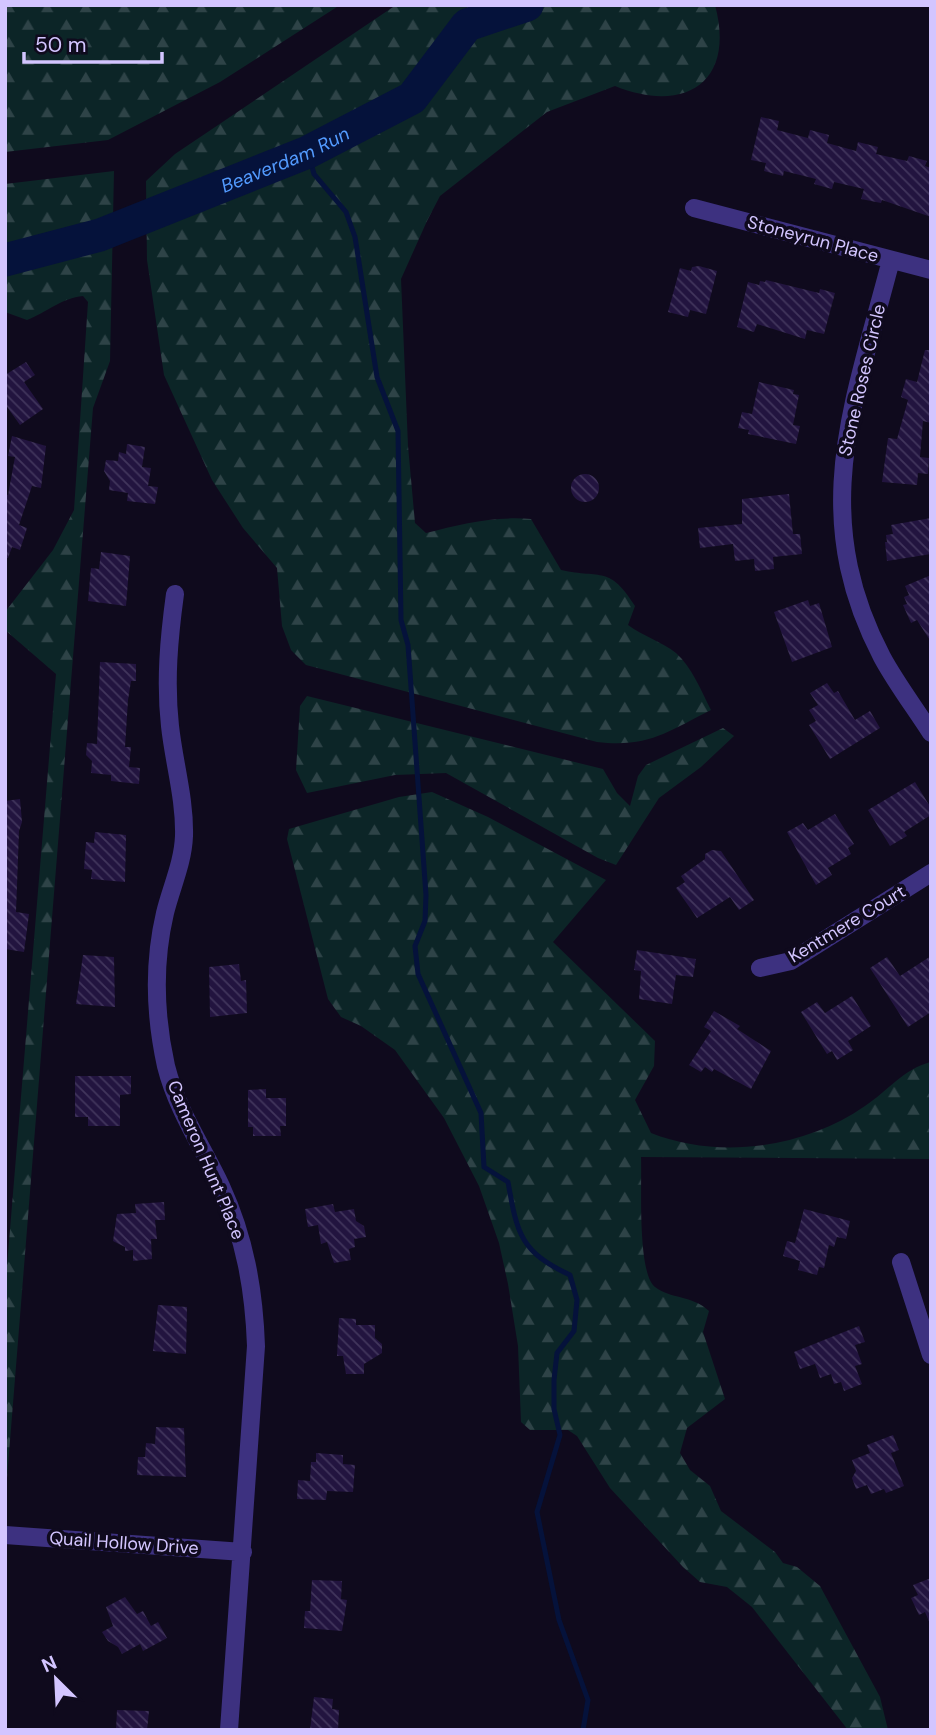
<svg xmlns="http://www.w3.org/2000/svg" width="936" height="1735" font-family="'DM Sans',sans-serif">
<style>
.forest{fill:url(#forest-firs)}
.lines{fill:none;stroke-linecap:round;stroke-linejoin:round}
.stream{stroke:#05123b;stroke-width:5}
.river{stroke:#05123b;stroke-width:33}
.building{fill:url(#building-back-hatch)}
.minor{stroke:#3d3180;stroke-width:18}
.labels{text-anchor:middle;stroke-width:7;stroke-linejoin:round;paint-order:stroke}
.street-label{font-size:18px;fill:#d3c5ff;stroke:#0f0a1d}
.water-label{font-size:19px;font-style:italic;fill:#539bff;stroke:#0f0a1d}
</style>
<defs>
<pattern id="forest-firs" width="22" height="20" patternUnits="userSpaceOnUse" patternTransform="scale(1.75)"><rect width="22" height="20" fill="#0c2527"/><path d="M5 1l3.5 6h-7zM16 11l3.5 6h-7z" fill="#2e4347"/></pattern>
<pattern id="building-back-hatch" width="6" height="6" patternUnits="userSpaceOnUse" patternTransform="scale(1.75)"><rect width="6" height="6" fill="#22143f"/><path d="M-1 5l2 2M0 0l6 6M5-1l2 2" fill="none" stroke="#41355c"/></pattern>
</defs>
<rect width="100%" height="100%" fill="#0f0a1d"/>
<path class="forest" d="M5 5H340L220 82 108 140 5 152Z
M396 5H715C736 83 684 114 615 86L547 112 440 196 427 221 401 279 408 446 415 523 426 533C461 524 494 516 531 519L561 570C602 579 609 565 635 606L628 625C643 636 662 642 676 653 692 667 701 691 711 710 667 732 648 748 597 742L306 665 291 650 282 626 277 568 243 528 212 480 164 375 147 260 146 181 175 154Z
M114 171 110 361 93 408 5 1503V1290L56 674 5 630V612L53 550 74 510 88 302 83 296C62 298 47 312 27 320L5 312V184Z
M307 696 603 769 617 793 630 806 638 776 646 765 723 728 734 736 701 767 659 798 616 865 598 858 446 773 395 775 307 793 296 770 300 706Z
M432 792 488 817 606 880 553 942 655 1041 654 1066 635 1100 651 1133C719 1160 805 1148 865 1106 888 1091 903 1069 931 1062V1159L641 1157C642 1183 637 1273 655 1287 670 1299 692 1295 709 1311L703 1332 725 1399 687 1428 680 1453 690 1470 710 1486 721 1511 775 1552 783 1563 797 1567 820 1586 880 1697 888 1730H848L752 1607 727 1587 700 1582 683 1567 610 1488 577 1436 568 1430H530L521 1422 518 1346 508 1284 499 1243 479 1186 444 1118 395 1050 361 1026 341 1017 328 999 287 839 289 829 399 797Z"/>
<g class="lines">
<path class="stream" d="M308 152 314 174 346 212 355 237 377 377 398 431 401 620 408 645 426 895 425 921 415 946 418 974 481 1113 484 1167 508 1182C517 1233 520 1252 570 1275L577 1300 574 1331 557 1353 554 1380V1409L560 1435 537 1512 559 1620 588 1700 583 1730"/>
<path class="river" id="s1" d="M5 260 100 235 308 152 412 98 467 25 527 5"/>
</g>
<path class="building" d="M761 117 779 121 777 130 808 138 810 130 829 135 827 143 856 151 858 142 878 147 876 154 907 161 909 156 927 161 925 166 931 168V217L882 200 881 203 861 199 864 189 834 182 832 189 814 184 816 179 784 171 783 176 764 171 766 163 751 160Z
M699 266 717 271 706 314 690 310 688 317 668 312 680 268 691 271 692 267Z
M766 280 819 293 820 289 835 293 824 334 807 330 805 339 757 324 754 332 737 327 748 282 759 285 760 281 765 282Z
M925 350H931V423L923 421 920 457 929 458 928 474 918 473 917 485 882 482 888 438 897 439 908 400 901 397 906 379 917 382Z
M26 362 35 375 24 382 43 409 20 425 5 404V375Z
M759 382 794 390 793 394 799 395 793 425 800 426 796 444 748 434 749 430 738 428 742 412 752 414Z
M12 436 46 446 41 488 32 486 19 525 27 528 20 550 12 547 8 558H5V494L8 495 15 457 8 456Z
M127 444 145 447 142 467 151 468 148 486 158 487 155 504 127 501 128 493 109 490 110 481 104 471 106 460 118 461 119 452 126 454Z
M571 488a14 14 0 1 1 28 0a14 14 0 1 1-28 0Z
M789 494 793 534H800L802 554 773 557 774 569 755 571 754 559 735 561 733 544 700 548 698 528 742 524V499Z
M931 518V554L887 561 885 542H887L886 535 893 534 891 525Z
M101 552 130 556 126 606 88 601 91 568 99 569Z
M931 575V642L917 620 911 623 903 605 907 604 904 597 909 595 905 586Z
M808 600 810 606 819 603 832 647 792 662 774 612Z
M100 662 136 664V681H131L128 700 125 747H131L129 767 140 768 139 784 111 781V775L91 773 92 761 86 755 87 743 97 744Z
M827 683 834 693 838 691 855 720 870 711 880 728 830 759 809 725 816 721 809 710 818 705 810 693Z
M915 782 931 808V815L904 832 907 836 890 846 868 810Z
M20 799 22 822 19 831 16 912 29 914 24 952 5 949V801Z
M835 814 854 844 848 848 851 854 828 868 832 875 816 885 787 832 803 823 808 830Z
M95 832 126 835 125 882 91 879 92 870 84 869 86 842 94 843Z
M712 850 721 851 754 900 739 910 730 897 697 918 676 888 685 882 681 876 705 859V854Z
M637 950 696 959 693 977 676 975 672 1004 639 999 641 971 634 970Z
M83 955 114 957 115 1007 76 1004Z
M931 956V1012L908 1027 870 968 887 957 900 976Z
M239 964 241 981 246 980 247 1013 210 1017 209 967Z
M852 996 871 1026 848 1041 853 1050 837 1060 832 1051 827 1054 801 1012 817 1002 825 1013Z
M714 1011 740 1026 737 1029 771 1051 751 1089 714 1069 712 1072 705 1067 701 1072 689 1065 711 1031 704 1027Z
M75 1076H131V1094L120 1095V1126H88V1117H75Z
M266 1089V1098H286V1126H280L281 1136H253V1127H248V1090Z
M164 1202 165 1220H155L157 1239H151L152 1259 133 1261V1250L125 1251V1247L113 1241 117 1214 136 1213 135 1204Z
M333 1204 335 1212 354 1209 356 1221 364 1226 366 1237 354 1239 355 1247 349 1249 351 1260 334 1263 327 1242 321 1244 318 1225 308 1227 305 1209Z
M804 1209 850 1221 846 1239 837 1237 834 1247 829 1245 824 1268 819 1267 817 1275 798 1270 800 1261 783 1256 787 1241 795 1243Z
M158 1305 187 1307 186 1354 153 1351Z
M339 1318 356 1319V1325H375V1338L382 1344V1353L364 1364V1374H346L343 1356H337Z
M859 1326 865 1342 855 1345 862 1364 855 1366 862 1384 844 1391 841 1382 834 1384 831 1374 820 1378 815 1364 800 1369 794 1352Z
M156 1427 184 1428 186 1477 137 1475 138 1457H145L146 1443 155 1444Z
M893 1435 899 1450 891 1453 904 1486 886 1493 884 1489 871 1494 867 1485 856 1489 852 1478 856 1471 852 1460 870 1453 867 1445Z
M316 1453 343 1455V1464L355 1465 353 1492 327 1491 326 1500 297 1499 298 1480 310 1481 311 1462H316Z
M931 1578V1626L925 1612 919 1615 911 1598 918 1595 913 1585Z
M312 1580 342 1581 341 1599 347 1600 342 1631 304 1628 305 1611H310Z
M125 1597 137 1614 143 1611 151 1626 158 1622 167 1638 143 1651 140 1644 122 1654 118 1647 108 1641 102 1632 113 1626 106 1607Z
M314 1697 333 1699 332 1709 339 1710 338 1730H310Z
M117 1710 149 1711 147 1730H116Z"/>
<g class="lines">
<path class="minor" d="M694 208 931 270
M891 260C854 403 807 514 882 657 896 683 915 708 931 733
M175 594C169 638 165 681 170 726 174 763 185 799 184 836 183 863 171 888 165 913 153 964 155 1016 166 1066 177 1110 202 1146 221 1186 245 1238 254 1290 256 1346L229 1730
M760 968 791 961 931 873
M901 1262 931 1355
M5 1535 243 1552"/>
</g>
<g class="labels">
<g class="street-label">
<text transform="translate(813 239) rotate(15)" y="6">Stoneyrun Place</text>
<text transform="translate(862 380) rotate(-77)" y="6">Stone Roses Circle</text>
<text transform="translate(847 924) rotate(-31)" y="6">Kentmere Court</text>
<text transform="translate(206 1160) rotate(67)" y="6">Cameron Hunt Place</text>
<text transform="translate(124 1543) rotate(4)" y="6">Quail Hollow Drive</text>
</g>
<g class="water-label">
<text dy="7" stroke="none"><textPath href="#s1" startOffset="298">Beaverdam Run</textPath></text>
</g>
</g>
<rect width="936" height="1735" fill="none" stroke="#d3c5ff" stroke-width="14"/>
<g transform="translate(56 1679) rotate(336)" stroke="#0f0a1d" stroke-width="5" paint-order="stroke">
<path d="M0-5L12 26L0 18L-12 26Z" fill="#d3c5ff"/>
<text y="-10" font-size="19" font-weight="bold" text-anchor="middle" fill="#d3c5ff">N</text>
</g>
<path d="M24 52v10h138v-10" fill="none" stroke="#d3c5ff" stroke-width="3.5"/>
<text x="35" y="52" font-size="21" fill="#d3c5ff" stroke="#0f0a1d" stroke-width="5" paint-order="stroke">50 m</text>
</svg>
